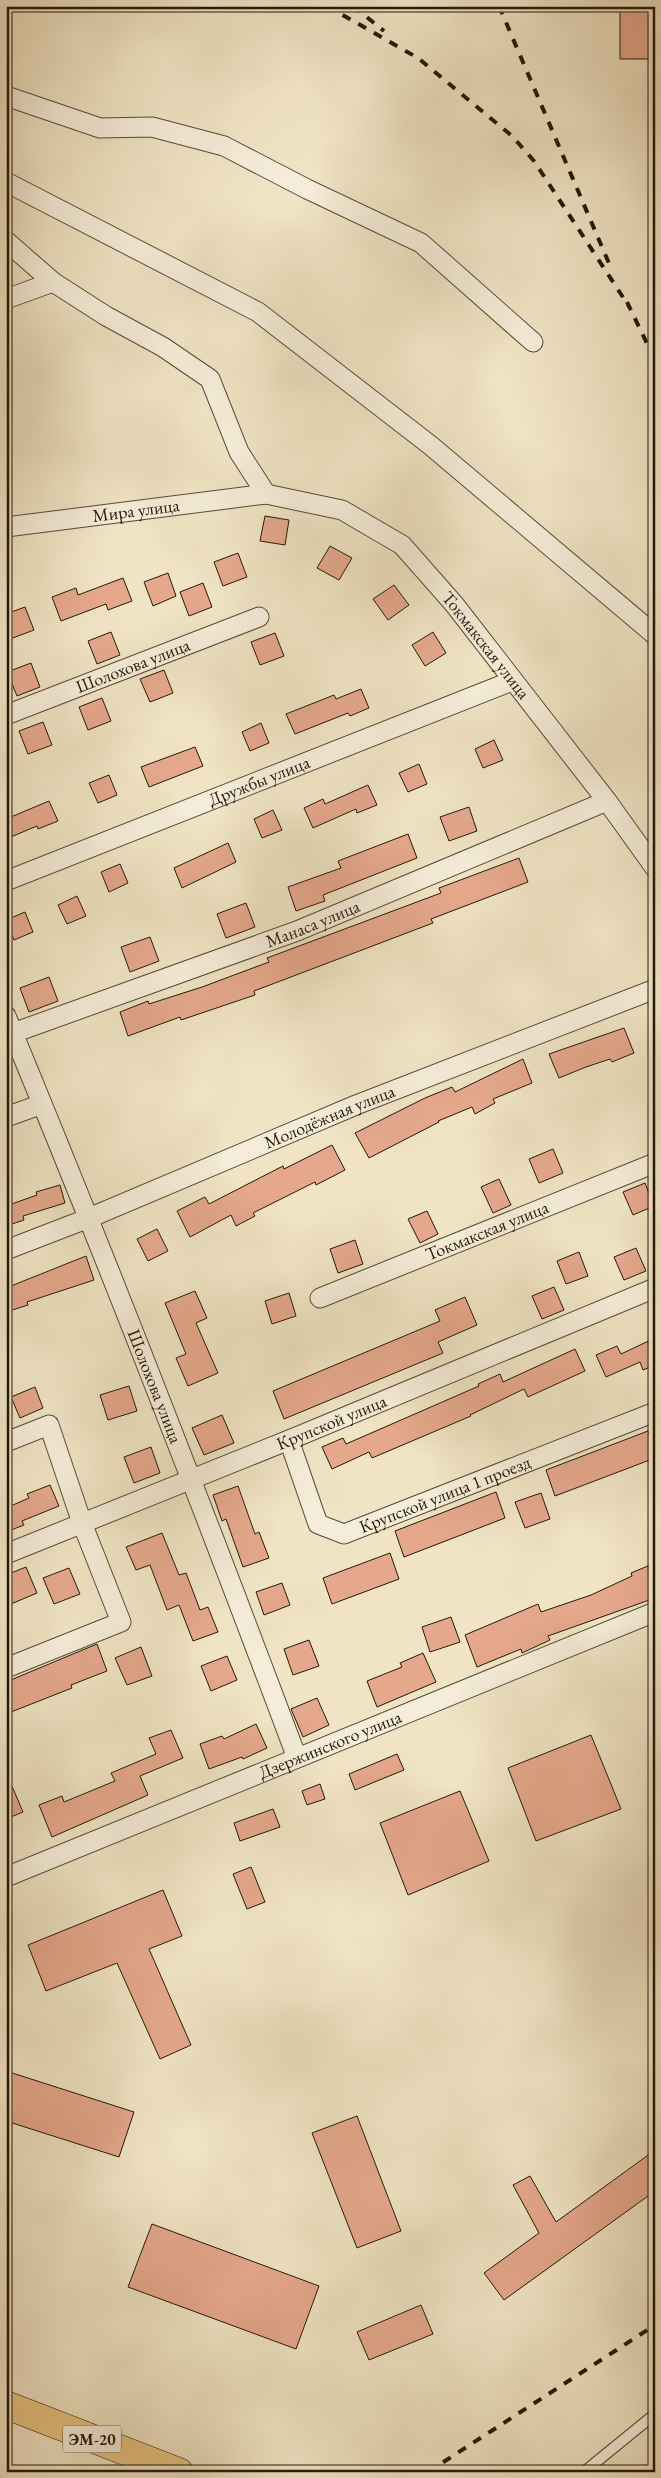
<svg xmlns="http://www.w3.org/2000/svg" width="661" height="2478" font-family="'EB Garamond',serif">
<style>
.building{fill:#e5a88d;stroke:#241809}
.lines{fill:none;stroke-linecap:round;stroke-linejoin:round}
.service-casing{stroke:#574b38;stroke-width:12}
.minor-casing{stroke:#574b38;stroke-width:21}
.primary-casing{stroke:#241809;stroke-width:29}
.service{stroke:#f5edd9;stroke-width:10}
.minor{stroke:#f5edd9;stroke-width:19}
.primary{stroke:#e8c282;stroke-width:28}
.rail{stroke:#241809;stroke-width:4;stroke-dasharray:9 9;stroke-linecap:butt}
.labels{text-anchor:middle;stroke-width:4;stroke-linejoin:round;paint-order:stroke}
.shield{fill:#f5edd9;stroke:#635847;stroke-width:1}
.shield-label{font-size:16px;font-weight:bold;fill:#241809}
.street-label{font-size:18px;fill:#241809;stroke:#f5edd9}
</style>
<rect width="100%" height="100%" fill="#f0e4c4"/>
<filter id="stains"><feTurbulence type="fractalNoise" baseFrequency=".004" numOctaves="4"/><feColorMatrix values="0 0 0 0 .2 0 0 0 0 .09 0 0 0 0 .02 0 0 0 .5 -.17"/></filter>
<radialGradient id="worn" r=".72"><stop offset=".6" stop-color="#630" stop-opacity="0"/><stop offset="1" stop-color="#630" stop-opacity=".3"/></radialGradient>
<path class="building" d="M620 6H655V59H620Z
M265 516 289 520 285 545 260 541Z
M330 546 352 558 339 580 317 568Z
M238 553 247 577 223 586 214 562Z
M168 573 176 596 153 606 144 582Z
M123 578 132 601 108 610 106 604 61 621 52 597 76 588 78 595Z
M203 583 212 607 189 616 180 592Z
M394 585 409 605 388 620 373 599Z
M25 607 34 630 10 639 6 628V614Z
M111 632 120 655 97 664 88 641Z
M433 632 446 653 425 666 412 645Z
M275 633 284 656 260 665 251 642Z
M31 663 40 687 17 696 7 672Z
M164 670 173 693 150 702 140 679Z
M361 689 369 708 350 716 348 713 295 734 286 714 334 695 336 699Z
M102 698 111 721 88 730 79 707Z
M43 722 52 745 28 754 19 731Z
M261 723 269 743 250 751 242 732Z
M494 740 503 760 483 768 475 749Z
M195 747 203 766 149 787 141 767Z
M419 764 427 784 408 792 399 773Z
M109 775 117 795 98 803 89 783Z
M368 785 377 805 357 813 356 809 313 828 304 808 323 799 325 804Z
M49 801 58 821 38 829 37 826 6 839V819Z
M469 807 477 831 449 841 440 817Z
M273 810 282 830 262 838 254 819Z
M408 834 417 858 323 895 325 901 296 911 288 887 341 868 338 861Z
M228 843 236 862 182 888 174 868Z
M519 858 528 882 431 919 433 923 254 991 255 995 181 1020 180 1017 128 1036 120 1012 148 1001 149 1004 202 987 269 962 267 958 441 893 439 888Z
M120 864 128 883 109 892 101 872Z
M77 896 86 916 67 924 58 905Z
M246 903 255 927 226 938 217 914Z
M25 912 33 932 14 940 6 920Z
M150 937 159 961 130 972 121 947Z
M49 977 58 1001 29 1012 20 988Z
M624 1028 634 1053 612 1062 610 1059 586 1067 559 1078 549 1054Z
M523 1059 532 1083 493 1099 495 1103 475 1114 472 1107 438 1121 439 1122 369 1158 355 1133 425 1098 452 1087 455 1092Z
M332 1145 345 1170 316 1185 315 1182 253 1213 255 1216 236 1226 231 1215 190 1237 177 1211 205 1197 209 1204 283 1166 284 1169Z
M553 1149 563 1173 539 1183 529 1159Z
M499 1179 511 1205 493 1213 481 1187Z
M645 1183 654 1206 633 1215 623 1192Z
M60 1185 65 1203 23 1216 24 1220 6 1226V1206L37 1195 36 1192Z
M427 1211 438 1234 420 1243 408 1219Z
M157 1229 168 1251 148 1261 137 1239Z
M355 1240 363 1264 338 1273 330 1249Z
M636 1248 646 1271 624 1280 614 1257Z
M579 1252 588 1276 566 1284 557 1261Z
M86 1256 94 1280 27 1302 28 1305 6 1312V1288Z
M554 1287 564 1310 542 1319 532 1296Z
M195 1291 207 1318 196 1323 218 1373 188 1386 176 1358 186 1354 165 1303Z
M289 1293 296 1316 272 1324 265 1301Z
M465 1297 477 1325 438 1342 443 1353 284 1419 273 1391 440 1321 435 1310Z
M655 1338V1365L643 1370 640 1362 606 1377 596 1355 617 1346 621 1354Z
M575 1349 585 1371 528 1397 524 1389 470 1415 471 1416 372 1458 369 1452 332 1469 322 1447 343 1438 346 1444 479 1386 478 1384 500 1374 503 1382Z
M129 1386 137 1411 108 1420 100 1395Z
M35 1387 43 1408 20 1418 11 1397Z
M222 1415 234 1443 204 1455 192 1428Z
M648 1431 655 1449V1458L555 1496 546 1470Z
M151 1447 160 1473 134 1483 124 1457Z
M50 1485 59 1506 22 1521 24 1525 6 1532V1508L29 1498 27 1494Z
M238 1486 255 1534 259 1532 269 1558 243 1567 226 1519 222 1521 213 1495Z
M496 1492 505 1518 404 1557 395 1531Z
M541 1493 550 1519 525 1528 515 1502Z
M162 1533 179 1575 186 1573 200 1610 208 1607 218 1632 193 1641 179 1605 167 1610 150 1565 136 1570 126 1547Z
M390 1553 399 1579 332 1604 323 1578Z
M655 1563V1598L548 1636 550 1640 522 1653 521 1649 477 1667 465 1635 538 1604 541 1612 591 1595 632 1576 631 1573Z
M26 1567 37 1593 11 1604 6 1593V1575Z
M69 1568 80 1594 54 1604 43 1578Z
M282 1583 290 1605 264 1615 256 1592Z
M451 1617 460 1642 430 1652 422 1627Z
M309 1640 319 1666 293 1675 284 1649Z
M97 1644 107 1671 71 1685 72 1688 6 1714V1682Z
M141 1647 152 1676 127 1685 115 1658Z
M423 1653 436 1682 377 1707 367 1681 402 1667 400 1663Z
M227 1656 237 1680 211 1691 201 1666Z
M317 1698 329 1725 303 1737 291 1709Z
M256 1724 267 1748 243 1759 242 1757 209 1769 200 1744 222 1736 224 1739Z
M171 1730 183 1758 140 1776 148 1795 52 1837 39 1805 62 1796 64 1802 115 1781 111 1773 156 1754 149 1738Z
M591 1735 621 1809 536 1841 508 1768Z
M397 1754 404 1770 355 1790 349 1774Z
M6 1772 23 1812 6 1819Z
M320 1784 325 1799 307 1805 302 1791Z
M460 1791 489 1861 408 1895 380 1823Z
M273 1809 280 1827 240 1841 234 1823Z
M251 1867 265 1902 247 1909 233 1874Z
M163 1890 182 1936 149 1949 191 2045 160 2059 117 1963 46 1991 28 1945Z
M6 2071 134 2112 119 2157 6 2121Z
M357 2116 401 2231 357 2248 312 2133Z
M655 2150V2191L504 2300 484 2273 539 2233 513 2185 530 2176 556 2222Z
M152 2224 319 2286 296 2349 128 2287Z
M421 2305 433 2334 369 2360 357 2332Z"/>
<g class="lines">
<g class="service-casing">
<path id="service" d="M584 2472 655 2414"/>
</g>
<g class="minor-casing">
<g id="minor">
<path d="M6 96 100 128 152 127 224 146 307 189 421 243 533 342"/>
<path d="M6 182 258 312 430 445 655 635"/>
<path d="M6 241 53 282 106 316 163 347 210 379 239 452 266 494"/>
<path d="M6 299 53 282"/>
<path id="s1" d="M6 527 266 494 342 510 402 545 454 604 607 801 655 868"/>
<path id="s2" d="M6 715 259 617"/>
<path id="s3" d="M6 881 512 681"/>
<path id="s4" d="M6 1016C108 1262 204 1510 297 1758"/>
<path id="s5" d="M13 1033 297 931 607 801"/>
<path d="M6 1117 42 1104"/>
<path id="s6" d="M6 1250 89 1218 356 1105 655 989"/>
<path id="s7" d="M320 1298 655 1163"/>
<path id="s8" d="M289 1440 318 1524 344 1534 655 1412"/>
<path d="M6 1442 49 1425 82 1523 121 1622 6 1668"/>
<path id="s9" d="M6 1554 289 1440 655 1288"/>
<path id="s10" d="M6 1877 655 1612"/>
</g>
</g>
<g class="primary-casing">
<path id="primary" d="M6 2405 179 2472"/>
</g>
<use href="#service" class="service"/>
<use href="#minor" class="minor"/>
<use href="#primary" class="primary"/>
<path class="rail" d="M327 6 418 58 512 136 534 161 630 308
M353 6 384 31
M499 6 611 268
M627 302 655 360
M428 2472 655 2325"/>
</g>
<g class="labels">
<rect class="shield" x="63" y="2425.5" width="58" height="27" rx="4"/>
<g class="shield-label">
<text x="92" y="2445">ЭМ-20</text>
</g>
<g class="street-label">
<text dy="6" stroke="none"><textPath href="#s1" startOffset="131">Мира улица</textPath></text>
<text dy="6" stroke="none"><textPath href="#s1" startOffset="540">Токмакская улица</textPath></text>
<text dy="6" stroke="none"><textPath href="#s2" startOffset="136">Шолохова улица</textPath></text>
<text dy="6" stroke="none"><textPath href="#s3" startOffset="272">Дружбы улица</textPath></text>
<text dy="6" stroke="none"><textPath href="#s5" startOffset="319">Манаса улица</textPath></text>
<text dy="6" stroke="none"><textPath href="#s6" startOffset="350">Молодёжная улица</textPath></text>
<text dy="6" stroke="none"><textPath href="#s7" startOffset="180">Токмакская улица</textPath></text>
<text dy="6" stroke="none"><textPath href="#s4" startOffset="399">Шолохова улица</textPath></text>
<text dy="6" stroke="none"><textPath href="#s9" startOffset="351">Крупской улица</textPath></text>
<text dy="6" stroke="none"><textPath href="#s8" startOffset="225">Крупской улица 1 проезд</textPath></text>
<text dy="6" stroke="none"><textPath href="#s10" startOffset="350">Дзержинского улица</textPath></text>
</g>
</g>
<rect width="661" height="2478" fill="none" stroke="#f0e4c4" stroke-width="25"/>
<rect x="8" y="8" width="646" height="2463" fill="none" stroke="#241809" stroke-width="2.5"/>
<rect x="12" y="12" width="636" height="2453" fill="none" stroke="#241809"/>
<rect width="100%" height="100%" filter="url(#stains)"/>
<rect width="100%" height="100%" fill="url(#worn)"/>
</svg>
